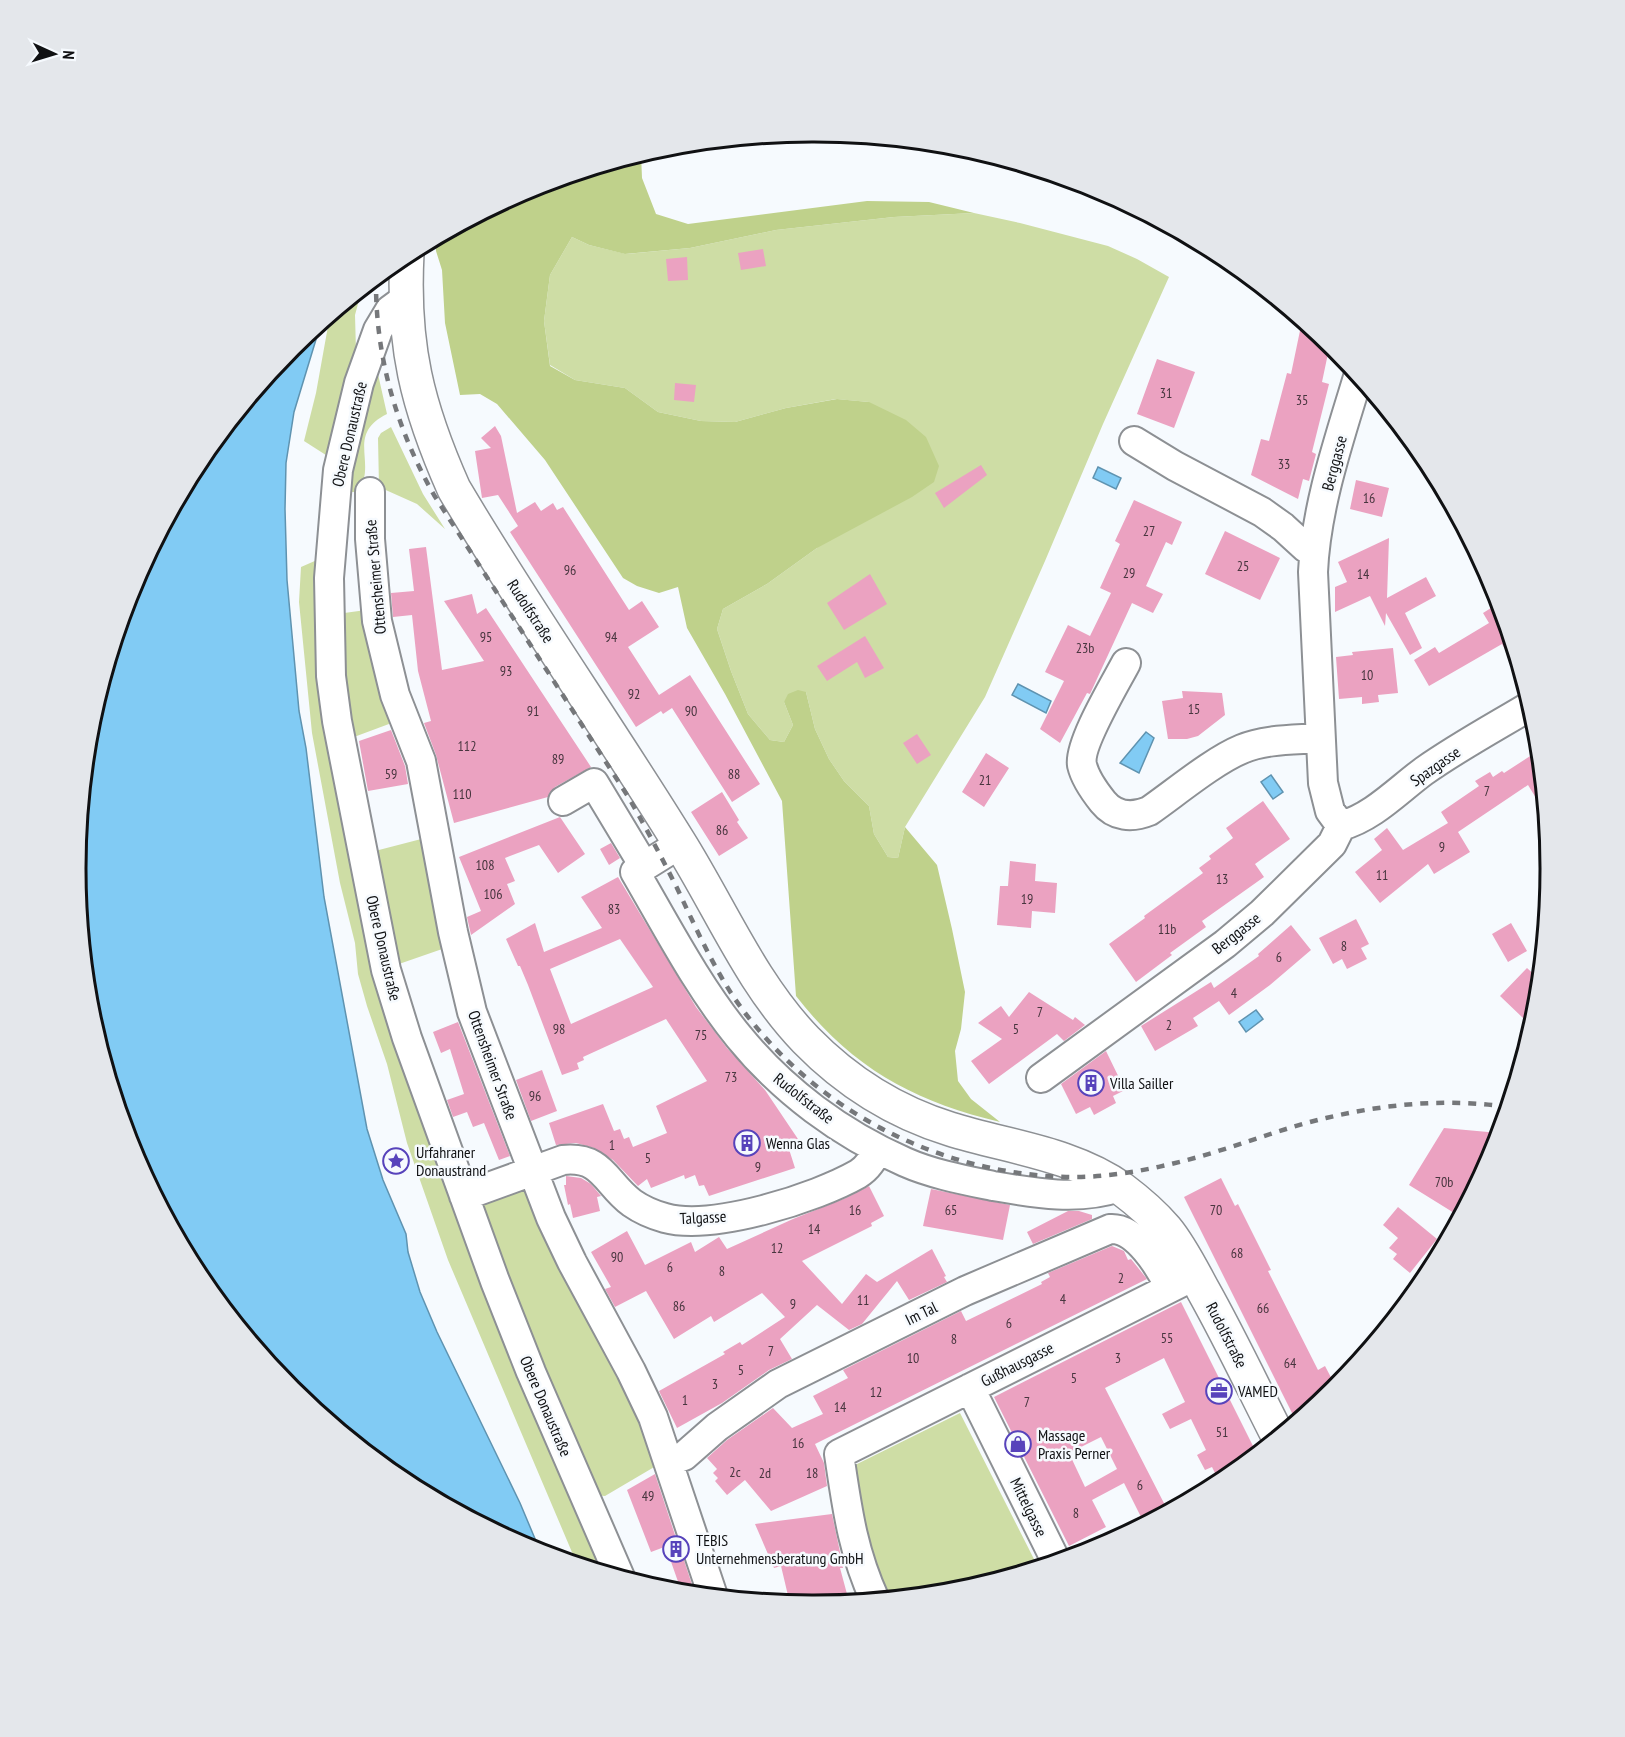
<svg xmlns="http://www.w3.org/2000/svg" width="1625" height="1737" font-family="'PT Sans Narrow',sans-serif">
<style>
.green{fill:#cedda5}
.forest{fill:#bfd18b}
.water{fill:#81cbf4;stroke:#5f93b0;stroke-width:1.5}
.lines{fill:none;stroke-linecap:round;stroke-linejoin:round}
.ferry{stroke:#1d5672;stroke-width:1.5;stroke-dasharray:8 6;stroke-linecap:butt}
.building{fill:#eba2c1;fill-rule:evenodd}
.minor-casing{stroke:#8d9094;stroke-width:32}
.major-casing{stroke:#8d9094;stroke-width:36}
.minor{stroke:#fff;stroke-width:28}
.major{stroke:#fff;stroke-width:33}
.rail{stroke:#75777a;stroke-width:4.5;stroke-dasharray:8 8;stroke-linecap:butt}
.labels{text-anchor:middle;stroke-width:5;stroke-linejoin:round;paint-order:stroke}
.number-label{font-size:14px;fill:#47353e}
.street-label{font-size:16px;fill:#101113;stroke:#f6fafe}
.poi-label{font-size:16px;fill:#101113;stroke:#f6fafe;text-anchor:start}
.rim{fill:none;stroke:#101113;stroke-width:3}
</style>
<rect width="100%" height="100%" fill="#f6fafe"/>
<path class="green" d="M974 213 1020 223 1108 246 1137 259 1169 277 1103 424 1045 561 985 697 905 827 898 858 888 857 874 834 869 806 844 781 829 759 815 729 806 692 784 702 793 725 784 742 770 740 748 714 731 671 717 629 723 609 767 584 817 548 869 402 836 399 786 408 735 422 701 421 658 412 625 388 575 380 550 365 544 321 550 275 572 237 589 245 626 254 690 248 776 230 894 217Z
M362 289 355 315 356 351 329 457 304 441 316 393 330 315Z
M375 361 387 414C345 435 378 463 358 492H347Z
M391 427 423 494 445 529 417 504 379 487 378 438 381 433Z
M317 560 351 864 606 1573 577 1564 448 1260 407 1143 387 1064 367 1006 358 974 355 943 340 883 312 733 299 602 301 567Z
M366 610 397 721 354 737 337 614Z
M429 837 448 947 399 964 375 851Z
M525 1184 661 1463 605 1496 594 1495 479 1204Z
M960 1413 1038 1567 956 1592 888 1599 870 1555 853 1466Z"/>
<path class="forest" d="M641 154 642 178 656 214 688 224 867 201 929 202 974 213 894 217 776 230 690 248 625 254 589 245 572 237 550 275 544 321 550 366 575 380 625 388 658 412 701 421 735 422 786 408 837 399 869 402 906 420 926 437 939 466 934 482 912 497 817 548 767 584 723 609 717 629 731 671 748 714 770 740 784 742 793 725 784 702 788 694 798 690 806 692 815 729 829 759 844 781 869 806 874 834 888 857 898 858 905 827 937 865 952 929 965 992 961 1029 955 1051 958 1081 971 1099 1000 1122C913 1101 852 1068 796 996L782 801 725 694 687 628 678 587 659 593 637 586 623 578 545 460 497 404 480 394 460 395 445 323 442 270 436 251 435 238 531 187Z"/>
<path class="water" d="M321 323 294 412 286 463 285 509 287 580 299 711 306 748 324 897 367 1129 383 1180 406 1234 408 1252 420 1292 437 1332 520 1503 541 1553 530 1550 402 1482 291 1390 199 1278 131 1150 89 1012 75 868 89 724 131 586 199 458 291 347Z
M1098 467 1121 478 1116 489 1093 478Z
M1018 684 1051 701 1046 713 1012 695Z
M1146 732 1154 738 1139 773 1120 763Z
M1271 775 1283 792 1273 799 1261 782Z
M1256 1010 1263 1019 1246 1032 1239 1022Z"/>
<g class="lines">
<path class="ferry" d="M88 1001 131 1151"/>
</g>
<path class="building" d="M763 249 766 266 741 270 738 253Z
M687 257 688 280 668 281 666 259Z
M1302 321 1330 344 1322 382 1329 384 1312 452 1316 454 1309 481 1303 479 1298 499 1251 475 1261 439 1269 441 1287 373 1291 374Z
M1157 359 1195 372 1174 428 1137 414Z
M675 383 696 385 694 402 674 400Z
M495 426 501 436 517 513 535 502 541 511 553 503 557 510 563 507 629 610 642 601 659 627 628 647 659 695 690 675 760 784 732 802 672 708 663 714 661 711 636 727 510 532 518 526 498 495 482 498 475 451 491 448 481 438Z
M981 465 987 475 944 508 935 493Z
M1356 480 1389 488 1382 517 1350 509Z
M1134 500 1182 522 1172 545 1166 542 1146 586 1163 594 1153 613 1132 603 1090 694 1087 693 1060 743 1040 729 1064 681 1045 672 1068 625 1090 636 1111 593 1100 588 1120 544 1115 541Z
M1225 531 1280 558 1260 600 1205 574Z
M1389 538 1387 598 1426 577 1436 596 1405 613 1422 648 1410 655 1386 613 1385 626 1370 596 1335 612V587L1347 582 1338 562Z
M426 547 442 670 484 661 444 601 472 594 477 614 486 608 591 767 555 787 548 797 454 823 436 755 424 723 431 721 418 671 412 615 393 617 391 593 414 591 409 549Z
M870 574 887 604 844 630 827 603Z
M1499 603 1514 653 1509 656 1502 644 1429 686 1414 660 1435 647 1439 653 1489 623 1483 613Z
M865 636 884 668 865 678 857 662 827 681 817 666Z
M1393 648 1398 693 1378 695 1379 702 1362 704V697L1339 699 1336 657 1353 655 1352 652Z
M1182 691 1222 693 1225 715 1198 736 1187 739H1168L1162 701 1183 698Z
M391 730 405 766 408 784 368 791 359 741Z
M917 734 931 755 917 764 903 743Z
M1538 751 1544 811 1528 785 1458 832 1470 852 1434 874 1428 864 1380 903 1355 872 1382 850 1374 839 1387 828 1403 850 1448 823 1441 812 1479 786 1475 781 1490 772 1493 777 1502 771 1504 773Z
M986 753 1009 768 984 807 962 792Z
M722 792 739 820 737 822 748 838 719 856 691 812Z
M1263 801 1290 839 1255 864 1264 877 1202 921 1206 927 1170 953 1172 955 1136 982 1109 944 1145 918 1144 916 1203 873 1199 868 1211 859 1209 856 1233 838 1226 828Z
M560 817 585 854 558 873 539 845 505 858 515 881 507 884 515 904 471 935 467 917 481 911 459 857Z
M611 843 620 858 609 865 600 849Z
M1010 861 1036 864 1035 881 1057 883 1055 913 1032 911 1031 928 997 925 1000 886H1008Z
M618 877 696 1007 727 1048 765 1090 800 1142 788 1146 795 1168 709 1196 704 1185 699 1186 695 1175 685 1179 684 1175 651 1188 647 1179 638 1186 613 1160 594 1148 576 1143 556 1145 549 1123 603 1104 614 1131 620 1129 624 1139 629 1137 633 1147 667 1133 656 1106 707 1081 666 1019 583 1057 584 1060 577 1063 579 1069 562 1075 528 985 520 966H518L506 939 535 923 544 952 602 928 581 897ZM620 939 653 987 571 1024 550 969Z
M1356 919 1369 944 1361 948 1367 959 1347 969 1342 959 1333 964 1319 938Z
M1511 923 1527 951 1508 962 1492 934Z
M1291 925 1311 950 1270 985 1229 1015 1219 1001 1193 1018 1198 1026 1155 1051 1141 1026 1211 982 1214 988 1259 956 1258 954Z
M1527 968 1539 979 1537 1004 1523 1018 1500 996Z
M1029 992 1073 1020 1075 1017 1085 1025 1064 1041 1057 1034 989 1084 971 1061 1002 1039 978 1023 1001 1006 1009 1017Z
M458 1022 510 1156 499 1160 484 1123 473 1127 467 1112 453 1117 447 1100 464 1094 450 1049 441 1053 433 1032Z
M1106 1051 1125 1090 1113 1096 1116 1103 1094 1115 1090 1107 1076 1114 1061 1084Z
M542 1070 557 1111 531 1121 516 1080Z
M1444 1128 1499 1133 1494 1151 1459 1216 1409 1185Z
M566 1176 581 1178 591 1184 601 1196 597 1197 600 1211 573 1218 570 1204 568 1205 564 1185H566Z
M1221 1178 1235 1206 1238 1204 1271 1270 1268 1271 1318 1370 1325 1366 1336 1387 1296 1421 1184 1197Z
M869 1186 884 1216 871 1223 872 1226 802 1261 842 1304 866 1274 877 1282 932 1249 946 1276 944 1277 947 1282 909 1300 897 1281 862 1324 849 1330 817 1305 780 1339 792 1359 769 1370 722 1403 677 1428 659 1391 725 1354 723 1352 740 1342 742 1345 785 1317 762 1293 714 1322 711 1316 674 1339 646 1291 615 1307 605 1289 611 1287 591 1252 627 1231 645 1265 691 1242 695 1252 719 1237 727 1249 793 1219 846 1198Z
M931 1189 1010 1205 1003 1240 923 1226Z
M1398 1207 1437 1239 1410 1273 1393 1259 1397 1254 1389 1248 1398 1238 1383 1225Z
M1068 1211H1079L1092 1215V1219L1033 1244 1027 1232Z
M1112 1246 1124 1251 1128 1260 1131 1259 1147 1279 815 1444 824 1463 827 1486 771 1511 745 1480 727 1495 715 1481 718 1478 713 1473 717 1469 707 1458 727 1440 773 1408 792 1428 823 1414 813 1396 848 1378 843 1370 961 1311 966 1321 1042 1284 1041 1282 1050 1277 1048 1273Z
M1181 1302 1257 1454 1220 1483 1212 1467 1205 1470 1197 1455 1206 1450 1191 1419 1170 1429 1162 1414 1185 1402 1164 1358 1105 1388 1168 1511 1144 1523 1124 1483 1092 1500 1106 1527 1069 1546 994 1397ZM1101 1437 1117 1469 1085 1487 1069 1453Z
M655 1474 676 1538 667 1546 651 1552 627 1490Z
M832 1514 840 1552 843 1568H840L847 1594 802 1605 790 1604 781 1566 774 1568 755 1524Z
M681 1551 695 1594 682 1593 669 1556Z"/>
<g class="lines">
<g class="minor-casing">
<path id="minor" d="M405 299 390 310 378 330 359 383 338 470 329 578 331 676 337 721 386 970 407 1038 495 1281 531 1372 620 1577
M1134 441 1175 466 1262 512 1283 527 1306 548 1314 550
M370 492V539L377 621 395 695 421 761 453 932 472 1012 551 1218 572 1262 631 1371 653 1417 713 1596
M1126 663C1115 684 1078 745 1082 765 1085 778 1095 792 1103 802 1115 817 1132 818 1149 811 1175 793 1213 761 1242 749 1265 739 1295 740 1320 738
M563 801 594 783 644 866
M1341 826 1330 811 1323 783 1313 572C1316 506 1339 440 1358 377
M1341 826C1373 817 1397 791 1424 771 1458 747 1495 727 1530 706
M680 844 635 872C667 927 698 987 739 1037 783 1091 841 1134 905 1162 932 1174 964 1180 993 1186 1034 1193 1079 1201 1119 1187
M1041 1078 1225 944 1262 913 1332 844 1341 826
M464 1196 563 1160C603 1156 605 1183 632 1203 642 1210 654 1215 665 1218 713 1231 816 1198 858 1174 868 1168 873 1159 878 1149
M970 1388 1056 1561
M668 1462 684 1456 717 1427 778 1384 965 1291 1110 1229C1136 1227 1160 1267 1170 1288
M875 1600C852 1550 847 1507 839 1454L1188 1279"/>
</g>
<g class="major-casing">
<path id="major" d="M407 253C402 345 417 406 454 489 525 609 606 724 679 842 721 909 751 983 806 1040 846 1081 895 1112 950 1129 1007 1147 1072 1153 1122 1189 1138 1201 1153 1214 1166 1229 1181 1247 1192 1270 1203 1290 1230 1338 1253 1387 1278 1436"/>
</g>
<use href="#minor" class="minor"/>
<use href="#major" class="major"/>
<path class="rail" d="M376 278C375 355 396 428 434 495L629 798C646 828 662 858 677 888 694 924 710 960 731 993 805 1105 932 1173 1066 1177 1110 1178 1155 1169 1198 1157 1241 1145 1283 1128 1326 1118 1385 1104 1447 1098 1507 1107"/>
</g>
<defs>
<g id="building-ring" transform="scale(1.35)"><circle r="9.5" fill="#f6fafe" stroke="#5743bb" stroke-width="1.5"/><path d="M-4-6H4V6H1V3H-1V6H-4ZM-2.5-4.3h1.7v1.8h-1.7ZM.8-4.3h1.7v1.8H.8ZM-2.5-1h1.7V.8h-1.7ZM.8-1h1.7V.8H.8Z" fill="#5743bb"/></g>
<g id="sight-ring" transform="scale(1.35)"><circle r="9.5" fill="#f6fafe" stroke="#5743bb" stroke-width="1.5"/><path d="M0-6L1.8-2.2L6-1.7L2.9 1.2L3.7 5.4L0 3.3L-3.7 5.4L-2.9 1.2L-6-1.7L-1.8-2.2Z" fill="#5743bb"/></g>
<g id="office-ring" transform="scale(1.35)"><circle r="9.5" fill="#f6fafe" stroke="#5743bb" stroke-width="1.5"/><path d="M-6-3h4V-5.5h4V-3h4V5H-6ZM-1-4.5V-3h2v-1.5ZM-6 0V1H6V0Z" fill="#5743bb"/></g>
<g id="shop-ring" transform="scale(1.35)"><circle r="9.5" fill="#f6fafe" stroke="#5743bb" stroke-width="1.5"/><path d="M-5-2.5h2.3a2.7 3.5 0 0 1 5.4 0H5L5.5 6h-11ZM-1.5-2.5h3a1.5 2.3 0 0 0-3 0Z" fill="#5743bb"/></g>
</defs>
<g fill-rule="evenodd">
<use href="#building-ring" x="1091" y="1083"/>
<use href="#building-ring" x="747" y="1143"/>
<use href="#sight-ring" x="396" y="1161"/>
<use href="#office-ring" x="1219" y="1391"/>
<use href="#shop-ring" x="1018" y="1444"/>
<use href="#building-ring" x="676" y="1549"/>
</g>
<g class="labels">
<g class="number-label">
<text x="1166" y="398">31</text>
<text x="1302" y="405">35</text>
<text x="1284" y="469">33</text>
<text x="1369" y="503">16</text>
<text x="1149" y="536">27</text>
<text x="1243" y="571">25</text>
<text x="570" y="575">96</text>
<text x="1129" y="578">29</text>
<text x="1363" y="579">14</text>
<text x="486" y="642">95</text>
<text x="611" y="642">94</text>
<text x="1085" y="653">23b</text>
<text x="506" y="676">93</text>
<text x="1367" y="680">10</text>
<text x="634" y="699">92</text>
<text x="1194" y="714">15</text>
<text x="533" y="716">91</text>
<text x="691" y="716">90</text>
<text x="467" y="751">112</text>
<text x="558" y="764">89</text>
<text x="391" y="779">59</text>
<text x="734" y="779">88</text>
<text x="985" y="785">21</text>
<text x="1487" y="796">7</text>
<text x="462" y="799">110</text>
<text x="722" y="835">86</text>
<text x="1442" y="852">9</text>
<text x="485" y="870">108</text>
<text x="1382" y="880">11</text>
<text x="1222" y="884">13</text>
<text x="493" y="899">106</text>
<text x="1027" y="904">19</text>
<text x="614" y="914">83</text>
<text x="1167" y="934">11b</text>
<text x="1344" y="951">8</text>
<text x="1279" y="962">6</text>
<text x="1234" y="998">4</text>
<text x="1040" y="1017">7</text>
<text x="1169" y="1030">2</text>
<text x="559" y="1034">98</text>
<text x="1016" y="1034">5</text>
<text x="701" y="1040">75</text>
<text x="731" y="1082">73</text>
<text x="535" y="1101">96</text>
<text x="612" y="1150">1</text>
<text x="648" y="1163">5</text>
<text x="758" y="1172">9</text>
<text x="1444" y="1187">70b</text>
<text x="855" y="1215">16</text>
<text x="951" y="1215">65</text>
<text x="1216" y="1215">70</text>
<text x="814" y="1234">14</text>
<text x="777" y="1253">12</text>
<text x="1237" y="1258">68</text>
<text x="617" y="1262">90</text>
<text x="670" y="1272">6</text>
<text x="722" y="1276">8</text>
<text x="1121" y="1283">2</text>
<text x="1063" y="1304">4</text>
<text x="863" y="1305">11</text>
<text x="793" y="1309">9</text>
<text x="679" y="1311">86</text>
<text x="1263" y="1313">66</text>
<text x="1009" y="1328">6</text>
<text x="1167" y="1343">55</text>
<text x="954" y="1344">8</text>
<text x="771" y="1356">7</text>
<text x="913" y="1363">10</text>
<text x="1118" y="1363">3</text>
<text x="1290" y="1368">64</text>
<text x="741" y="1375">5</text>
<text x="1074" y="1383">5</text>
<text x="715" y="1389">3</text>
<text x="876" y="1397">12</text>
<text x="685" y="1405">1</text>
<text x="1027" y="1407">7</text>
<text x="840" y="1412">14</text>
<text x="1222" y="1437">51</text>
<text x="798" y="1448">16</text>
<text x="735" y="1477">2c</text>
<text x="765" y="1478">2d</text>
<text x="812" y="1478">18</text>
<text x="1140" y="1490">6</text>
<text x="648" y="1501">49</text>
<text x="1076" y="1518">8</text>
</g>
<g class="street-label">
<text transform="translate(349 434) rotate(-77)" y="6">Obere Donaustraße</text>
<text transform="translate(1334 463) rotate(-75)" y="6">Berggasse</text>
<text transform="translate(375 577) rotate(-95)" y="6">Ottensheimer Straße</text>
<text transform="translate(531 611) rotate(57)" y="6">Rudolfstraße</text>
<text transform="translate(1435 766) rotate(-35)" y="6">Spazgasse</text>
<text transform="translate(1236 933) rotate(-38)" y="6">Berggasse</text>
<text transform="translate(384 948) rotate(77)" y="6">Obere Donaustraße</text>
<text transform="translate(493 1065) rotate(70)" y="6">Ottensheimer Straße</text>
<text transform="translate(804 1098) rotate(38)" y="6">Rudolfstraße</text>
<text transform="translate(703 1217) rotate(-3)" y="6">Talgasse</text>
<text transform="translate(921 1313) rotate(-26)" y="6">Im Tal</text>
<text transform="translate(1227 1335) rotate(63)" y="6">Rudolfstraße</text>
<text transform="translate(1017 1364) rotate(-27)" y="6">Gußhausgasse</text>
<text transform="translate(546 1406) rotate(67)" y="6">Obere Donaustraße</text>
<text transform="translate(1029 1507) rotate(64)" y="6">Mittelgasse</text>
</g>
<g class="poi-label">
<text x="1110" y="1089">Villa Sailler</text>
<text x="766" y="1149">Wenna Glas</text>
<text x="416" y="1158">Urfahraner<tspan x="416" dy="18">Donaustrand</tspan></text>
<text x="1238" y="1397">VAMED</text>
<text x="1038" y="1441">Massage<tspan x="1038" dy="18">Praxis Perner</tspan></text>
<text x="696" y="1546">TEBIS<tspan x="696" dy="18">Unternehmensberatung GmbH</tspan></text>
</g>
</g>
<path d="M0 0H1625V1737H0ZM812 142H814A726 726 0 0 1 1540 868V869A726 726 0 0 1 814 1595H812A726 726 0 0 1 86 869V868A726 726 0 0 1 812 142Z" fill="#e4e7eb" fill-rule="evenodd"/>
<path class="rim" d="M812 142H814A726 726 0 0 1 1540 868V869A726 726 0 0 1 814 1595H812A726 726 0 0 1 86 869V868A726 726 0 0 1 812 142Z"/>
<g transform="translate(54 54) rotate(94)" stroke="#f6fafe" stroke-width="4.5" paint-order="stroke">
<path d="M0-4.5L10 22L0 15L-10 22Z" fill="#101113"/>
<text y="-9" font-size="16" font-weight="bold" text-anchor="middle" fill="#101113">N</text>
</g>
</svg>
